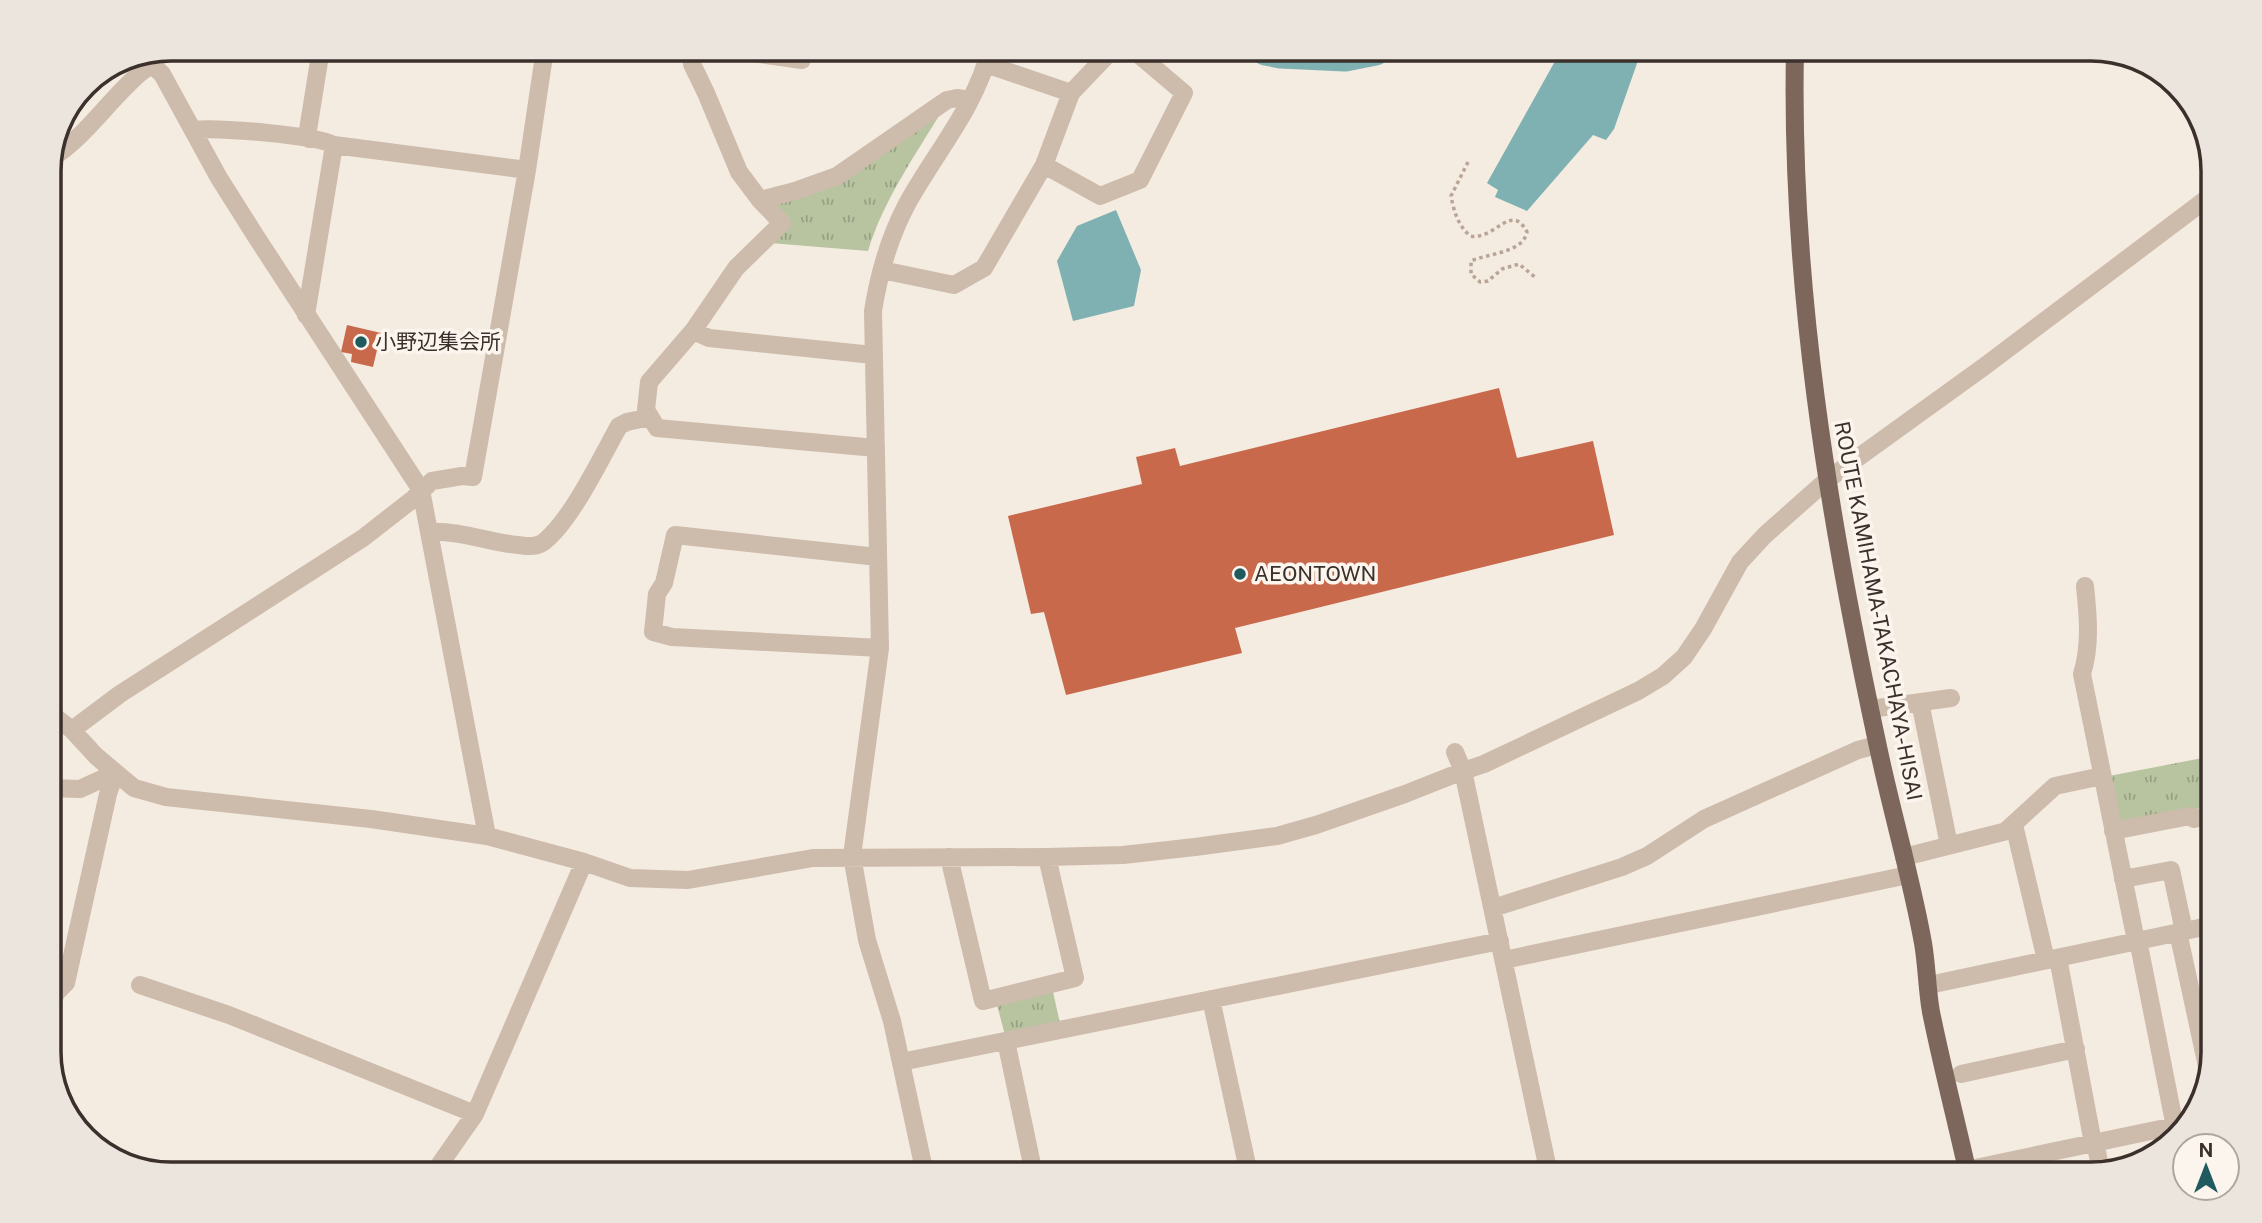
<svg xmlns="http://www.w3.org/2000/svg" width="2262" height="1223" font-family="'Public Sans','Noto Sans JP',sans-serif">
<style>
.grass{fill:url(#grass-tufts)}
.water{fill:#7fb0b2}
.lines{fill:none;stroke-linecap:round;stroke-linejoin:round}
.river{stroke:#7fb0b2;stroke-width:33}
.building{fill:#c8694b}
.path{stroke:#b9a596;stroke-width:3.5;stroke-dasharray:3.5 3.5;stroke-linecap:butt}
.minor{stroke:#cdbbac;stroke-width:18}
.major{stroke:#7d675c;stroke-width:18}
.poi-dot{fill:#1f5a5e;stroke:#fbf5ee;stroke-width:2.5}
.labels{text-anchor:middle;stroke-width:7;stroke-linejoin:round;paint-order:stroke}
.poi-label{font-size:21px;fill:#3b302b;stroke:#fbf5ee;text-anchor:start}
.street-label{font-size:21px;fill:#3b302b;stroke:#fbf5ee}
.rim{fill:none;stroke:#3b302b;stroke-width:3.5}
</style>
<defs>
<pattern id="grass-tufts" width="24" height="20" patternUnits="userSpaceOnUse" patternTransform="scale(1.75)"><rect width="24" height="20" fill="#b8c4a0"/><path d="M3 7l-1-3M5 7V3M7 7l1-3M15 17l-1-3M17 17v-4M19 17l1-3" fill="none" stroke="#97a083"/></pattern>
</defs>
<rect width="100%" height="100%" fill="#f4ebe1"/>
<path class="grass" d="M943 109C915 156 884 199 868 251L770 243 777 201Z
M2213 756V806L2125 822 2119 819 2109 776Z
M1053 992 1060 1023 1005 1035 997 1005Z"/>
<path class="water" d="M1565 49H1631L1641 52 1614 129 1606 140 1593 135 1527 211 1495 197 1498 190 1487 183 1554 63Z
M1116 210 1141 270 1134 306 1073 321 1057 261 1077 226Z"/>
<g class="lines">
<path class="river" d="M1266 49 1281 52 1345 55 1375 49"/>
</g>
<path class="building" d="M347 325 381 333 373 367 351 362 352 354 341 352Z
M1499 388 1517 458 1593 441 1614 535 1235 628 1242 653 1066 695 1044 612 1031 614 1008 516 1142 484 1136 457 1175 448 1180 466Z"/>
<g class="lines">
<path class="path" d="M1468 162 1451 196C1454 212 1458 225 1470 236 1495 241 1511 201 1527 232 1523 253 1489 253 1471 261V274L1480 282 1488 281 1502 269 1519 264 1536 278"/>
<path class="minor" d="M691 49 692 64 706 93 739 172 760 200 782 223 736 268 693 331
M722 49 802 60 804 49
M132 57 152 65 162 74 219 178 255 235 421 490 487 836
M986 64 1071 93
M193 130C217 127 315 135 334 145L527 170
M309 139 308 130 321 49
M52 158C86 136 108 101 139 74 147 67 158 62 161 51
M1044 165 1071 93 1113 49
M760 200 795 191 837 176 947 100 957 98 970 100
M882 270 954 285 984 268 1044 165 1100 196 1140 180 1184 93 1132 49
M306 315 334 145
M873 355 709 338 693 331 649 382 646 410 657 428 876 448
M429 532C462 530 493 544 526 546 534 546 540 546 546 540 573 517 601 458 619 426L627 422 650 417
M878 557 675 535 664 583 657 594 653 632 672 637 880 648
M2085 586C2088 615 2091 645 2082 674L2136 941
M2211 659 2213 662
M1920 702 1949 845
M1870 709 1951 698
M49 712 72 730 96 756 134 788 166 797 371 819 487 836 584 862 630 878 688 880 813 858 1047 857 1123 855 1195 847 1277 836 1316 825 1405 794 1463 771 1549 1174
M72 730 120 694 363 538 413 499 432 481 462 476 473 477 527 170 545 49
M1455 752 1463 771 1484 764 1638 691 1663 676 1684 657 1703 629 1740 562 1765 535 1827 480 1985 366 2213 194
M49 788 80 789 115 773
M2007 830 2055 786 2102 776
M2113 831 2190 816 2194 819 2213 815
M949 857 983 1001 1075 978 1047 857
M1904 857 2015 829 2046 960
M2123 879 2171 870 2184 931
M1493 908 1622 867 1647 856 1704 819 1858 750 1877 745
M2178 932 2208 1071
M2138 940 2176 1132
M2058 958 2093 1143
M1504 960 1908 875
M140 985 229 1015 475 1114 584 862
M1929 985 2213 925
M1211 999 1249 1174
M49 1011 56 993 66 983 108 794 115 773
M1006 1041 1034 1174
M901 1062 1500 941
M1961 1074 2076 1049
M2095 1142 2101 1171
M433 1174 475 1114
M925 1174 892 1021 867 940 852 856 880 648 873 311C879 273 889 238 907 204 935 153 976 107 990 49
M1947 1174 2184 1124"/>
<path class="major" d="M1795 49C1790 283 1828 514 1877 742 1891 810 1911 876 1923 943 1927 966 1927 990 1931 1012 1942 1066 1956 1120 1968 1174"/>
</g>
<g class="poi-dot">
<circle cx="361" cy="342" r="7"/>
<circle cx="1240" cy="574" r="7"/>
</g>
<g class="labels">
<g class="poi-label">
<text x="375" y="349">小野辺集会所</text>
<text x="1254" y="581">AEONTOWN</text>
</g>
<g class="street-label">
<text transform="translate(1878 611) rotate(79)" y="7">ROUTE KAMIHAMA-TAKACHAYA-HISAI</text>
</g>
</g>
<path d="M0 0H2262V1223H0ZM171 61H2091A110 110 0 0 1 2201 171V1052A110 110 0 0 1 2091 1162H171A110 110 0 0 1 61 1052V171A110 110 0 0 1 171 61Z" fill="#ece5de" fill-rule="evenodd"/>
<path class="rim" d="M171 61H2091A110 110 0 0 1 2201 171V1052A110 110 0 0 1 2091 1162H171A110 110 0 0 1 61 1052V171A110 110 0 0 1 171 61Z"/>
<g transform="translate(2206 1167)"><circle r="33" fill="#fbf5ee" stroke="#aea6a0" stroke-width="2"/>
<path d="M0-5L12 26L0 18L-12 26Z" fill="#1f5a5e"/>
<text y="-10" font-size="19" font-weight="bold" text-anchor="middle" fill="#3b302b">N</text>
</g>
</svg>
